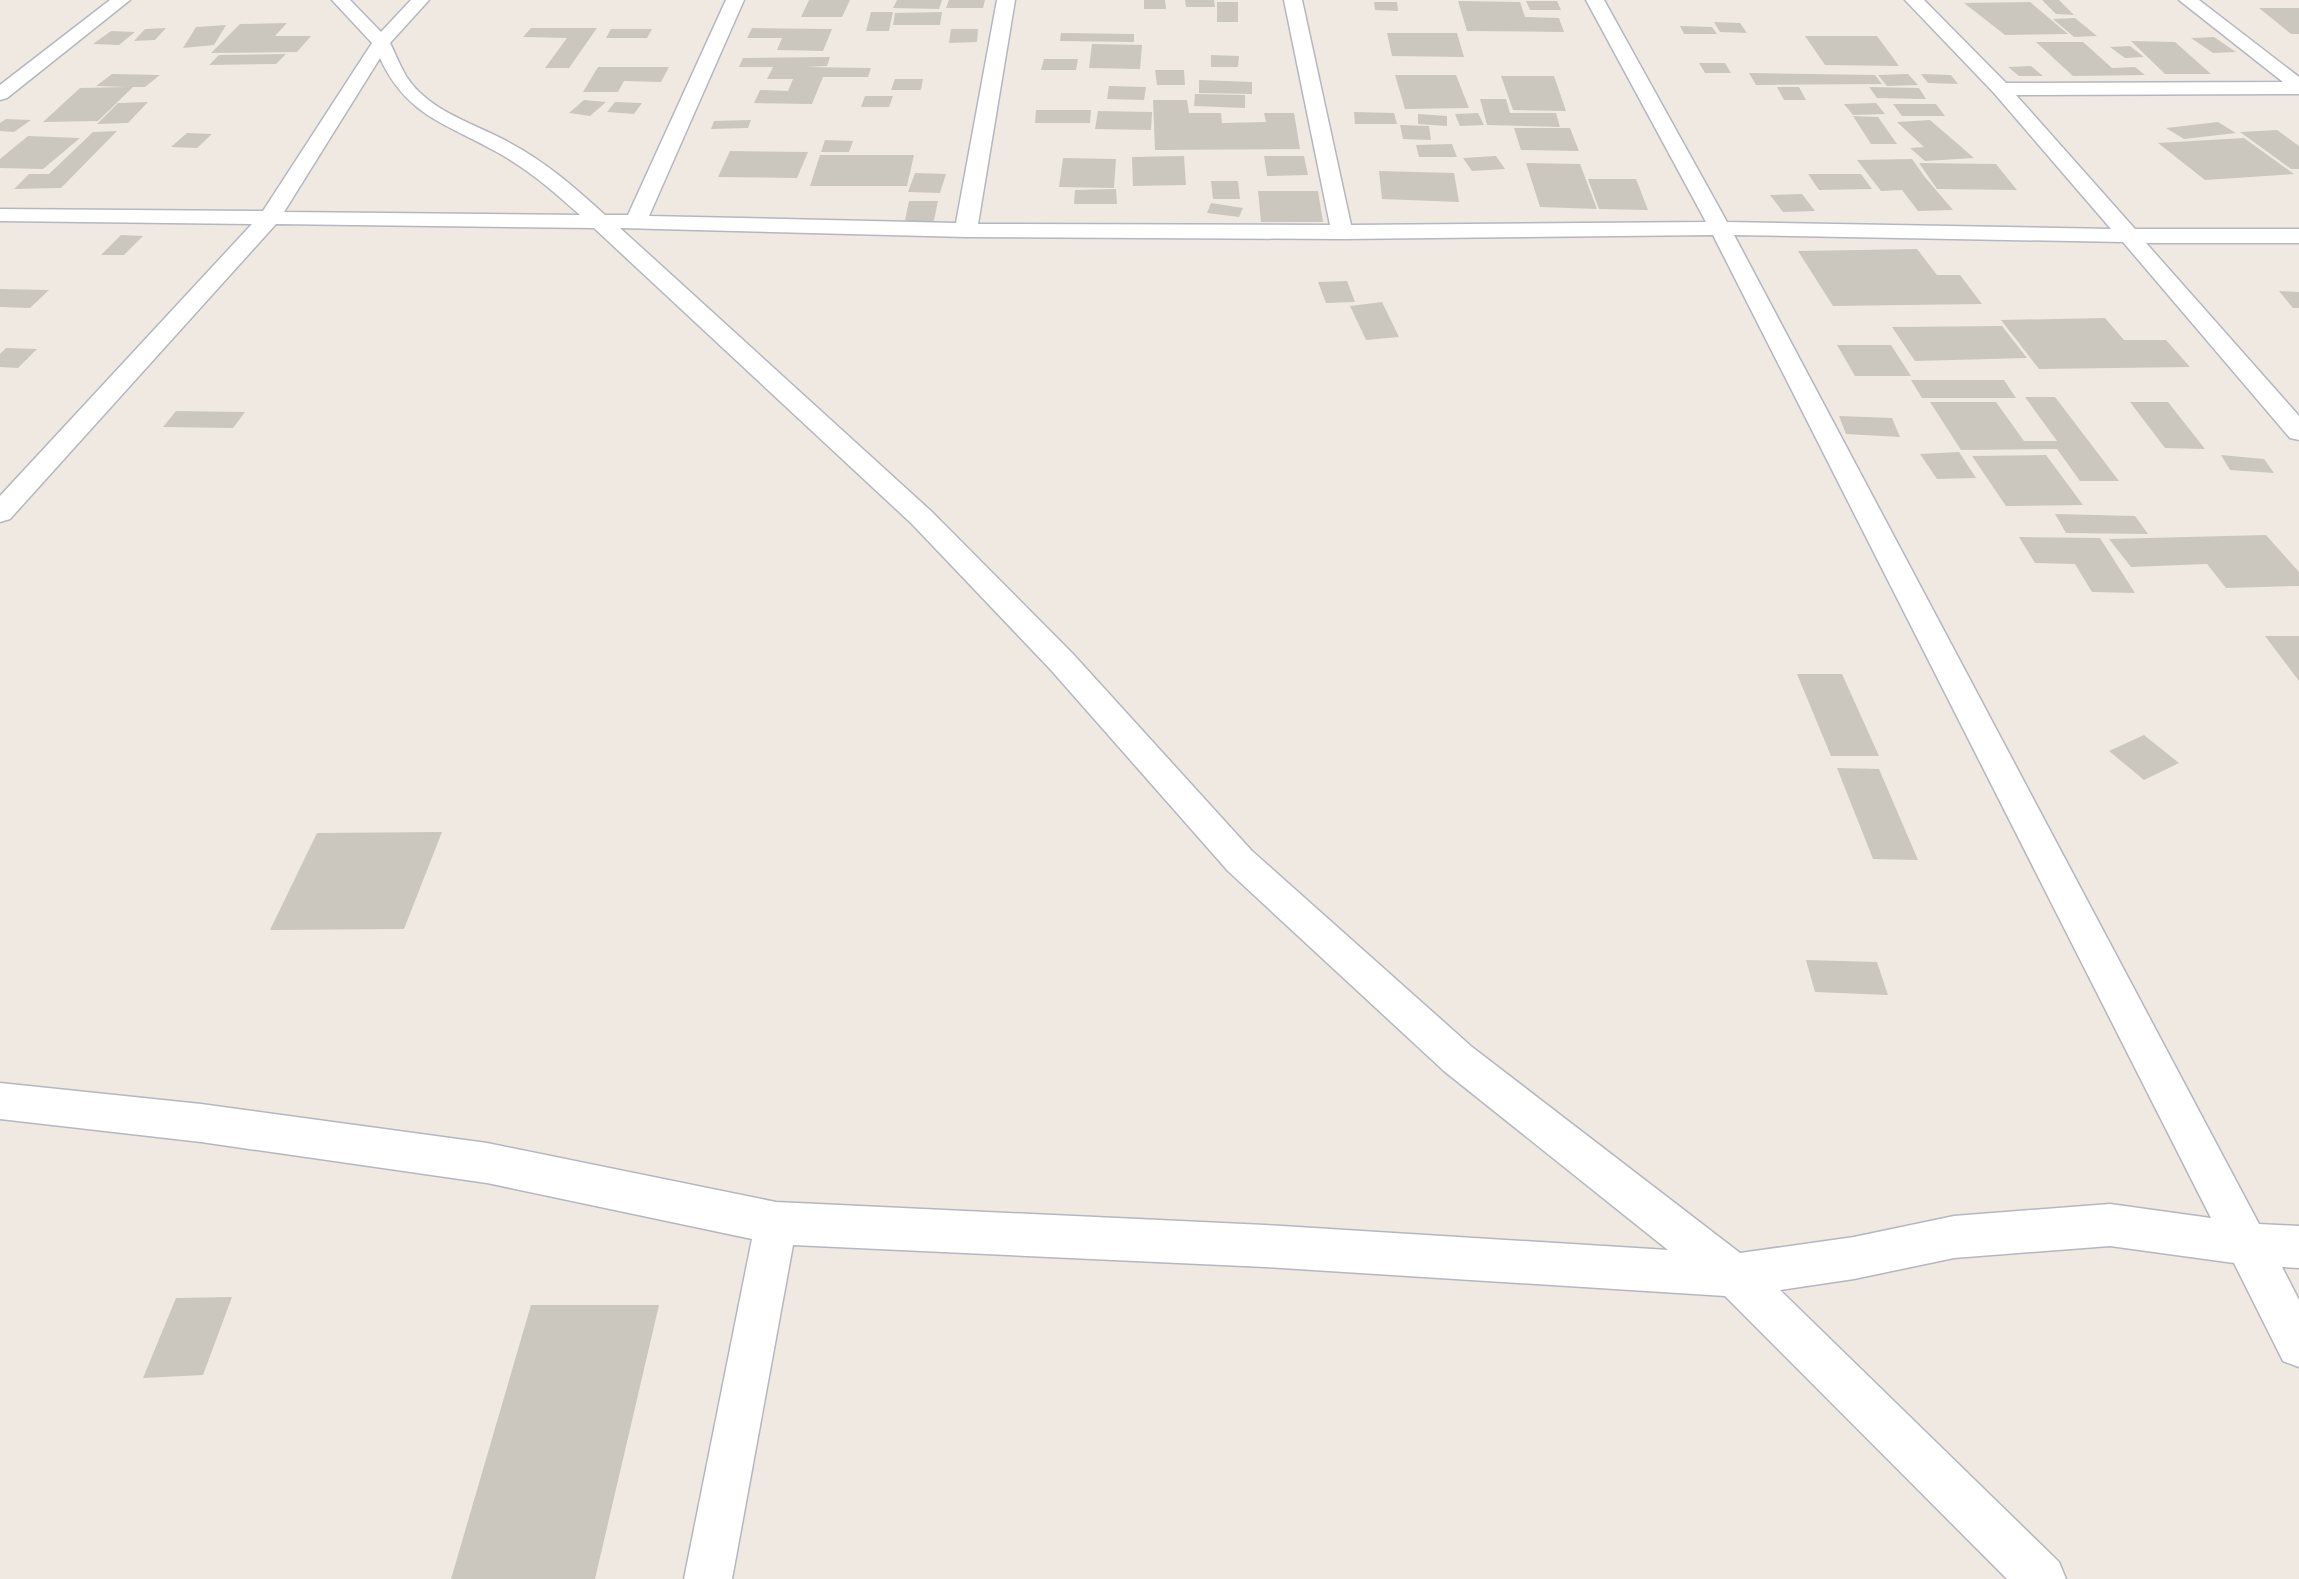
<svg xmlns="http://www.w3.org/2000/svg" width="2299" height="1579" font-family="'Alegreya Sans',sans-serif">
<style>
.building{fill:#cbc7bf}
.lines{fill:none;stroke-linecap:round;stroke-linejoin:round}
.minor-casing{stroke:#b4b7c1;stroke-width:3}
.minor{fill:#fff;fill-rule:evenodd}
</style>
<rect width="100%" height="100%" fill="#efe9e1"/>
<path class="building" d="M809 0H850L842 17H801Z
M897 0H942L939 9 893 8Z
M949 0H985L983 8H946Z
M1144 0H1165L1166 9H1144Z
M1185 0H1214L1215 7H1186Z
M2042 0H2059L2074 15 2056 14Z
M1458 1 1520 2 1525 17 1559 18 1564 32 1467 31Z
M1526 1H1557L1561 10H1530Z
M1217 2H1238V22H1217Z
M1374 2H1397L1398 11 1375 10Z
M2030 2 2068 34 2005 35 1964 3Z
M2259 8H2299V34H2291Z
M871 12H893L889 31H866Z
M942 12 940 25H893L895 13Z
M2075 18 2097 36 2074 37 2053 19Z
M1714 22 1740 23 1747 33 1720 32Z
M287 23 275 36H311L297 52 211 53 240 24Z
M226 25 214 45 183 48 196 27Z
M1680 26 1712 27 1717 34H1684Z
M166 28 155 40 134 41 145 29Z
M531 28H597L569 68H545L567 38 523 37Z
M752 28 832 29 823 51 777 50 782 38H747Z
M611 29H652L647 38H606Z
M951 29H978L977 42 949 43Z
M111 31 135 32 119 45 93 44Z
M1061 33 1134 34V42L1060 41Z
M1387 33H1457L1464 57 1392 56Z
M1805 36H1877L1899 66 1825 65Z
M2214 37 2236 52 2213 53 2191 38Z
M2131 41 2175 42 2211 74H2165Z
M2036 42H2083L2112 68 2135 67 2145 75 2073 76Z
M1092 44 1142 45 1140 69 1089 68Z
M2130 46 2144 57 2125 58 2110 47Z
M286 54 276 64 209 65 219 55Z
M1211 55 1239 56 1238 67H1211Z
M830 57 827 66 806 67 871 68 868 77H823L812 104 754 103 760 90 788 91 793 79H767L773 67H739L743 58Z
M1044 59H1078L1076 70H1041Z
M1699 63H1725L1731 73H1705Z
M2031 66 2043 76H2019L2008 67Z
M598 67H669L661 82 624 81 618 92H583Z
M1155 70H1184L1185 85H1157Z
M1749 73 1875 75 1882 84 1756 85Z
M112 74 160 75 145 87H133L98 121 43 122 80 88 127 87 96 86Z
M1908 74 1918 85 1887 86 1878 75Z
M1921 74 1951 75 1958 84 1928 83Z
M1395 75H1456L1469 108 1405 109Z
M1501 76H1554L1566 111 1513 110Z
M895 79H923L921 90H891Z
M1199 80 1252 82V94L1199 93Z
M1109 86 1146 87 1144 100 1107 99Z
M1777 87H1799L1806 100H1784Z
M1869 87 1919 88 1926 99 1877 98Z
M1195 94 1245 95V108L1194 106Z
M865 96H893L889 107H861Z
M1480 99H1506L1510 113H1556L1560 127 1487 125Z
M584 100 606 102 590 116 569 113Z
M1153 100H1187L1189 113H1221L1222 123 1266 122 1264 113H1294L1300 149 1155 150Z
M148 102 128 123 97 124 118 103Z
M615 102 642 103 634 114 607 112Z
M1876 103 1885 114 1853 115 1844 104Z
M1893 104H1936L1945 116H1902Z
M1036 110H1091L1090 123H1035Z
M1098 111 1152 112 1151 130 1095 129Z
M1354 112 1394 113 1397 124H1355Z
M1478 113 1484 125 1460 126 1455 114Z
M1418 114 1447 116V126L1418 124Z
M1853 116 1878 117 1897 144H1871Z
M6 119 31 120 14 132 0 131V123Z
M751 120 748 128 711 129 714 121Z
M1930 120 1974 158 1925 161 1910 148 1924 147 1897 122Z
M2218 122 2236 133 2184 139 2166 128Z
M1400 125 1429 126 1431 140 1403 139Z
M1514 128H1570L1579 151 1521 150Z
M2277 130 2299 146V169H2291L2240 132Z
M117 131 61 188 14 189 29 174H49L93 132Z
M187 133 212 134 197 148 171 147Z
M28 136 80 138 43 169 0 168V159Z
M2244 138 2294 174 2205 180 2158 143Z
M825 140 853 141 849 152H821Z
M1452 144 1457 157H1419L1416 145Z
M730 151 808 152 797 178 718 177Z
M820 155H914L907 186H810Z
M1184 156 1186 185 1133 186 1132 157Z
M1264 156H1304L1308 175 1267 176Z
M1496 156 1505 169 1472 171 1463 158Z
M1063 158 1116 159 1114 188 1059 187Z
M1912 159 1924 176 1953 210 1918 211 1902 190 1881 191 1857 160Z
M1526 163 1580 164 1597 209 1540 207Z
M1919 163 1996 164 2017 190 1937 189Z
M1379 171 1454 173 1459 202 1382 199Z
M915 173 946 174 940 193 908 192Z
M1808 174H1861L1872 189 1819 190Z
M1588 179H1636L1648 210 1599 209Z
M1211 181H1238L1240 199H1213Z
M1116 189 1117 204H1074L1075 190Z
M1258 191H1318L1323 222H1261Z
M1802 194 1815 211 1783 212 1770 195Z
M909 201H938L933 225H904Z
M1211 203 1243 208 1239 217 1207 213Z
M121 235 143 236 124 255H101Z
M1917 249 1937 275H1960L1982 304 1833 306 1798 251Z
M1347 281 1355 302 1326 303 1318 282Z
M0 289 49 290 30 308 0 307Z
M2279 291 2299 292V308H2293Z
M1382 302 1399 337 1366 340 1350 306Z
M2105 318 2124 340H2166L2190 367 2039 369 2001 320Z
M2002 326 2027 358 1915 361 1892 327Z
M1837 345H1891L1911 376H1855Z
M6 348 37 349 18 368 0 367V354Z
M1911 380H2004L2016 398H1922Z
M2025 397H2055L2119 481H2080L2057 449 1961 450 1930 402H1996L2024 441H2057Z
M2130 402H2168L2205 449 2165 448Z
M176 411 245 412 233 428 163 427Z
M1839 416 1892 418 1900 437 1846 434Z
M1959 452 1976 478 1937 479 1920 454Z
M2046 455 2083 505 2006 506 1972 456Z
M2221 455 2264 459 2274 473 2230 470Z
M2055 514 2135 516 2148 534 2066 533Z
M2266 535 2299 572V586L2226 588 2207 564 2131 567 2109 539Z
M2019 537 2100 538 2135 593 2092 592 2075 564 2035 563Z
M2265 636H2299V681Z
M1797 674H1842L1879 756H1831Z
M2144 735 2179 763 2144 780 2109 751Z
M1837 768 1879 769 1918 860 1873 859Z
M442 832 404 929 270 930 317 833Z
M1806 960 1877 962 1888 995 1815 992Z
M232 1297 203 1375 143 1378 176 1298Z
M531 1305H659L595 1579H451Z"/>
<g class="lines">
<g class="minor-casing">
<path id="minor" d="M110 0H130L7 98 0 100V85Z
M332 0H350L381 32 411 0H429L390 43C395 53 400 66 406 76 429 112 474 123 510 143 546 162 575 188 605 215H628L726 0H744L649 216 956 223 997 0H1015L978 224 1330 225 1284 0H1302L1351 225 1706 222 1586 0H1604L1727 222 2111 229 1994 93 1905 0H1924L2006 83 2283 82 2179 0H2199L2299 77V94L2016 95 2135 229H2299V243H2146L2299 416V440L2290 438 2123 242 1734 235 2259 1224 2299 1226V1268L2282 1267 2299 1300V1367L2283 1361 2234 1263 2110 1246 1954 1258 1854 1279 1780 1290 2059 1562 2066 1579H2007L1725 1296 1265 1267 793 1245 732 1579H684L752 1239 487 1183 201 1142 0 1119V1083L201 1104 487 1143 776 1202 1265 1225 1668 1250 1444 1071 1228 871 1051 670 912 524 594 228 276 224 10 519 0 522V496L252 224 0 221V209L263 211 372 43ZM380 58C406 115 445 123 495 151 527 168 553 191 580 215L284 212ZM620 228 966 237 1342 239 1713 235 2211 1218 2110 1204 1954 1216 1854 1237 1740 1253 1472 1047 1252 851 1073 654 932 512Z"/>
</g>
<use href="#minor" class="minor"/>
</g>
</svg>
